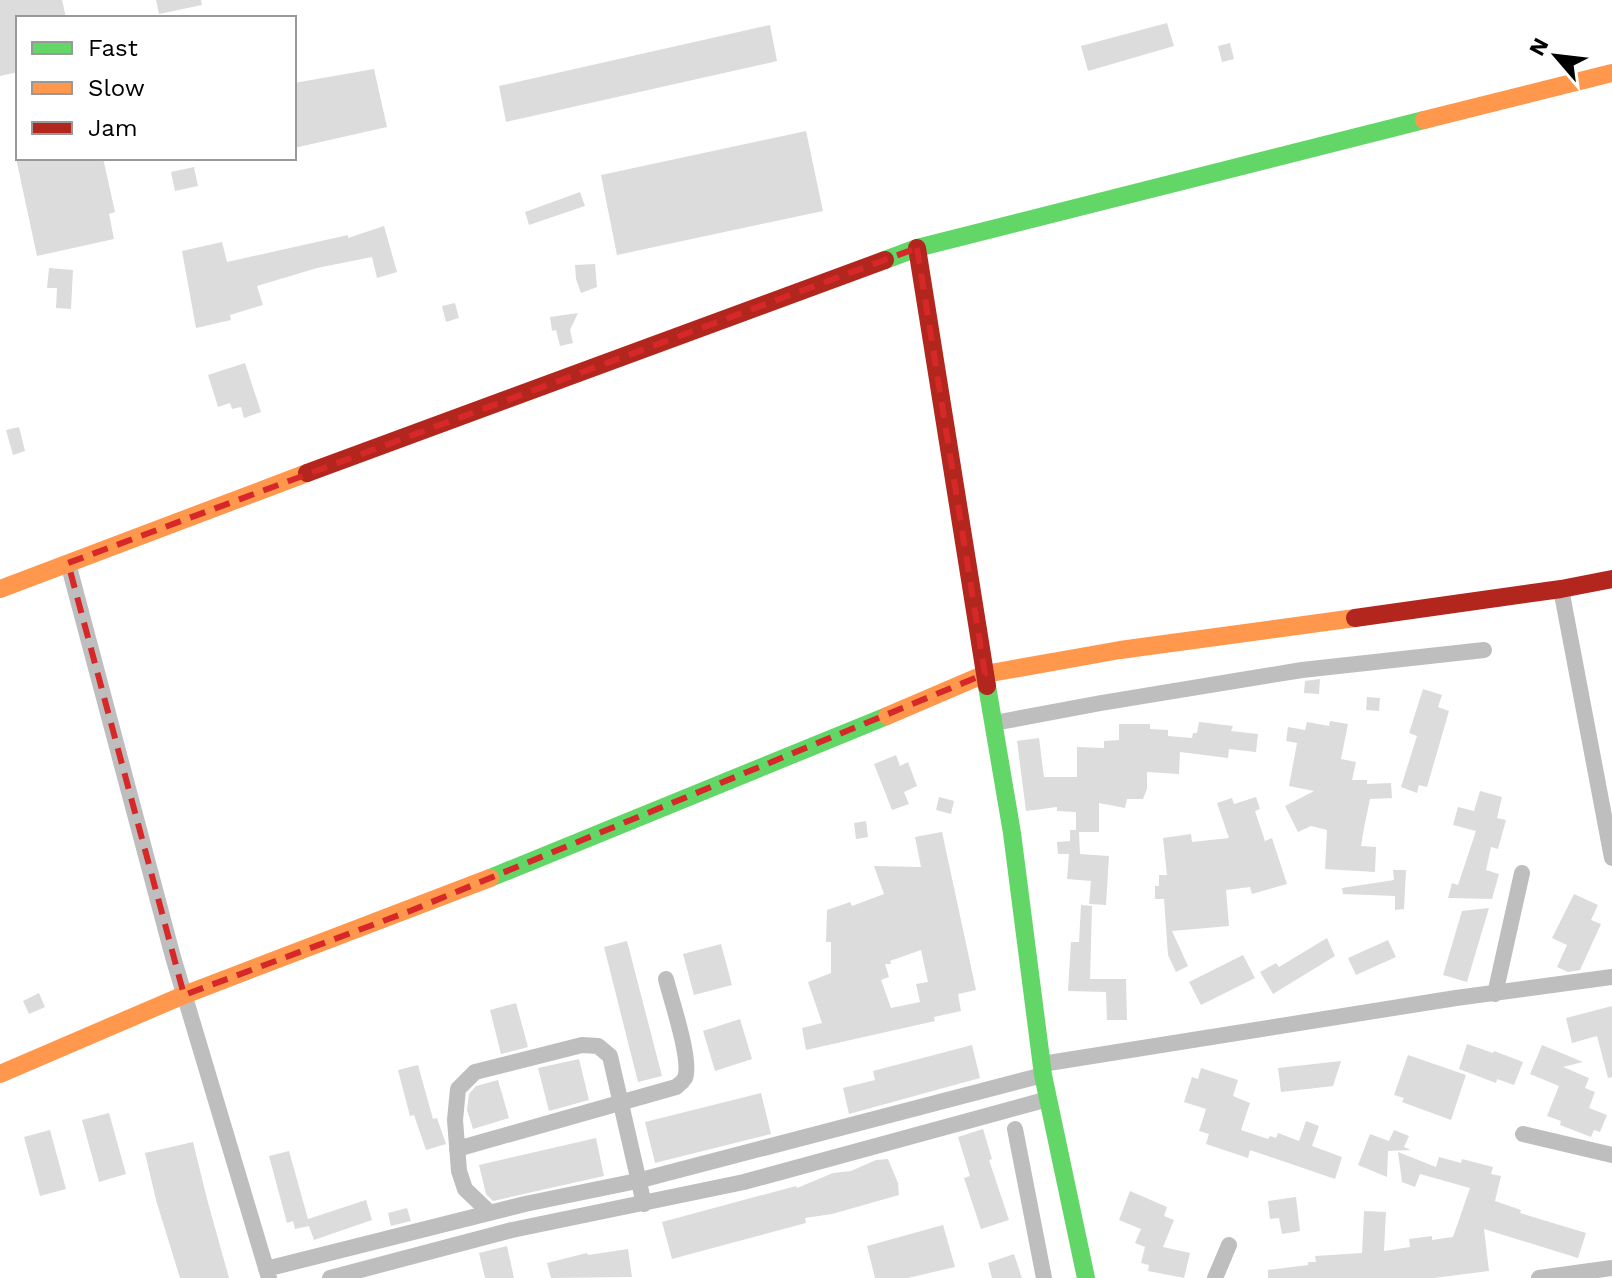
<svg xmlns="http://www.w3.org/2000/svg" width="1612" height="1278" font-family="'Work Sans',sans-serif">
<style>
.building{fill:#dcdcdc;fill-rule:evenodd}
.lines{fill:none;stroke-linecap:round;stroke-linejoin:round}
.street{stroke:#bebebe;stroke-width:16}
.fast{stroke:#63d668;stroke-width:18}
.slow{stroke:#ff974d;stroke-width:18}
.jam{stroke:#b3261e;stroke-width:18}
.marked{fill:none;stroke:#d62828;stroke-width:6;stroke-dasharray:16 10;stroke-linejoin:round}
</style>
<rect width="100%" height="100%" fill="#fff"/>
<path class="building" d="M0 0H62L66 18H18V72L0 76Z
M156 0H201L202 5 159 14Z
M1167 23 1174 46 1088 71 1081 46Z
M770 25 777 61 506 122 499 86Z
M1230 43 1234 59 1222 62 1218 46Z
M374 69 387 127 294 148V83Z
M806 131 823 211 617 255 601 175Z
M16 158H103L115 212 109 214 114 239 37 256Z
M194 167 198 186 175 191 171 172Z
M580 192 585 206 529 225 525 212Z
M384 226 397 272 377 278 372 257 317 268 257 286 263 305 230 315 231 320 196 328 182 251 222 242 227 262 348 235V238Z
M595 264 597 287 581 293 576 279 575 265Z
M49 268 73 270 71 309 56 308 57 288H47Z
M455 303 459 318 446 322 442 306Z
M578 313 570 330 573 343 560 346 556 330 552 331 550 317Z
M245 363 261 412 244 418 241 407 232 409 230 403 218 407 208 375Z
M19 427 25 451 13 455 6 430Z
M1320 679 1319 694 1304 693 1305 681Z
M1423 689 1442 695 1438 707 1449 711 1427 787 1419 785 1417 793 1401 787 1417 736 1409 733Z
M1367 697 1380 698 1379 711 1366 710Z
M1330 721 1348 724 1341 759 1356 762 1352 780H1367V784L1391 783 1392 798 1370 799 1364 828 1361 846 1376 847 1375 872 1325 869 1327 830 1311 826 1298 832 1285 806 1314 791 1289 786 1297 743 1286 741 1288 727 1305 730 1307 722 1329 726Z
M1199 722 1233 726 1231 731 1258 734 1256 752 1229 749 1228 758 1180 752 1179 774 1147 772V789L1143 799H1127L1125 808 1099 803V832H1079L1080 854 1109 856 1106 905 1089 904 1091 881 1067 879 1069 854H1058L1057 842 1070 841V830H1076V812L1057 811V807L1026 811 1017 741 1039 738 1044 777H1077V747L1104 748V741L1119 740V724H1150V729L1168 730V736L1192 738 1193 733H1197Z
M896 755 900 766 908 762 917 786 904 792 909 804 892 810 874 764Z
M1480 791 1502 797 1497 818 1506 820 1498 849 1491 847 1486 870 1499 874 1492 899 1448 898 1452 883 1458 885 1476 831 1453 825 1458 807 1474 811Z
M939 797 954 801 951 814 936 810Z
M1256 797 1260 809 1255 811 1265 841 1272 838 1287 884 1252 894 1250 887 1226 890 1229 926 1172 931 1188 966 1176 972 1168 955 1164 899H1155V886H1159V875H1167L1163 838 1191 834 1192 842 1229 838 1217 803 1232 798 1234 804Z
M866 821 868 837 856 839 854 823Z
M942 832 976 990 958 994 961 1011 934 1017 935 1021 806 1050 802 1028 822 1023 808 982 831 973V942H826L827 910 850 902 852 906 884 894 874 866 921 867 915 837ZM921 950 928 982 916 984 920 1002 891 1008 881 980 889 977 885 964H891L890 961Z
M1393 870H1406L1404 909 1395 910V896L1343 894 1342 888 1394 880Z
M1574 894 1598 905 1591 920 1601 924 1580 970 1568 972 1557 967 1567 945 1552 938Z
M1081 905 1092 906 1090 979H1126L1127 1020H1107L1106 992 1068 991 1071 942H1079Z
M1489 908 1467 982 1443 975 1462 911Z
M1327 938 1335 956 1273 994 1260 972 1276 963 1279 967Z
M1388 940 1396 957 1356 975 1348 958Z
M627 941 662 1076 638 1082 604 947Z
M721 944 732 985 694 995 683 954Z
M1243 955 1255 978 1201 1005 1189 982Z
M39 993 45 1007 29 1014 23 1001Z
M516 1003 528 1047 501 1054 490 1010Z
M1612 1006V1077L1608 1078 1597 1036 1572 1043 1566 1018Z
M740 1019 752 1059 715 1071 703 1031Z
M1467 1044 1493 1053 1494 1051 1523 1062 1514 1085 1497 1079 1496 1083 1459 1069Z
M972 1045 980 1078 849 1114 843 1088 875 1080 873 1071Z
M1542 1045 1583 1062 1563 1067 1589 1078 1585 1088 1595 1092 1589 1108 1607 1115 1600 1132 1594 1130 1591 1137 1560 1125 1561 1121 1547 1116 1559 1086 1530 1074Z
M1408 1055 1466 1075 1451 1120 1402 1102 1404 1098 1394 1095Z
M579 1059 589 1100 549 1111 538 1068Z
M1341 1061 1333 1086 1281 1092 1278 1068Z
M418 1065 433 1119 437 1118 446 1144 426 1150 414 1115 410 1116 398 1070Z
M1201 1068 1238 1080 1233 1096 1250 1103 1241 1130 1268 1139 1270 1136 1276 1138 1278 1133 1299 1141 1306 1121 1319 1126 1312 1146 1342 1157 1335 1179 1250 1150 1248 1158 1206 1144 1209 1134 1199 1131 1206 1109 1184 1102 1192 1077 1198 1079Z
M498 1080 509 1118 473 1129 467 1110 469 1094 476 1086Z
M761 1093 771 1134 655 1163 645 1122Z
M109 1113 126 1174 99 1182 82 1120Z
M983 1129 992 1159 989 1160 1009 1220 981 1229 964 1178 970 1176 958 1137Z
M50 1130 66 1189 40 1196 24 1137Z
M1394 1130 1409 1136 1404 1147 1411 1150 1388 1151 1387 1177 1358 1165 1370 1134 1389 1141Z
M596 1138 604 1176 493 1201 486 1194 479 1165Z
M193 1142 207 1199 229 1278H180L156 1200 145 1153Z
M289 1151 308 1219 366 1200 372 1220 314 1240 309 1226 295 1229 293 1221 287 1223 269 1156Z
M1398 1152 1436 1167 1439 1157 1461 1163 1462 1159 1493 1167 1491 1174 1501 1176 1495 1201 1521 1210 1520 1213 1586 1233 1578 1258 1484 1229 1489 1271 1434 1278H1268V1270L1308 1265V1262H1316L1315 1256 1362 1253 1364 1211 1386 1212 1384 1251 1410 1247 1409 1239 1432 1236V1240L1453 1237 1470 1188 1420 1174 1415 1187 1402 1182Z
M888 1159 898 1183 899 1195 832 1214 805 1218 806 1223 672 1259 662 1222 796 1186 797 1188 833 1173 851 1171 876 1160Z
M1130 1191 1167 1207 1164 1216 1174 1220 1163 1247 1190 1253 1184 1278 1148 1271 1149 1265 1141 1263 1145 1247 1135 1243 1141 1229 1119 1220Z
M1296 1197 1300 1231 1282 1234 1279 1218 1270 1219 1268 1201Z
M407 1208 411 1221 391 1226 388 1213Z
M943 1225 955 1267 908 1278H875L867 1246Z
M507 1246 514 1278H485L479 1253Z
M628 1249 632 1277 551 1278 547 1263 587 1253 588 1255Z
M1014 1254 1022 1278H992L988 1263Z"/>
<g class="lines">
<path class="street" d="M68 563 173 957 269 1278
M1561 589 1612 858
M994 723 1101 703 1302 670 1484 650
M1495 994 1522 873
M1042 1064 1456 998 1612 977
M1015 1129 1044 1278
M1523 1134 1612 1155
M457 1149 676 1087C680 1084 682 1083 685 1078 692 1060 671 1000 666 979
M490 1213 465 1189 459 1171 455 1120 458 1089 475 1072 582 1045 598 1046 610 1056 644 1204
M266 1269 525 1204 637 1181 1043 1075
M330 1278 512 1230 744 1182 1048 1099
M1215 1278 1229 1245
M1539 1278 1612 1268"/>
<path class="fast" d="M885 260 917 248 1424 120
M987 686 1012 833 1043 1075 1086 1278
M490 878 887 716"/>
<path class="slow" d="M1424 120 1612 73
M0 589 307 473
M887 716 985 674 1120 650 1355 618
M0 1074 184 995 490 878"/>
<path class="jam" d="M917 248 987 686
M307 473 885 260
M1355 618 1561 589 1612 579"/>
</g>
<path class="marked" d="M917 248 985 674 410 911 184 995 68 563Z"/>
<rect x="16" y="16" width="280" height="144" fill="#ffffff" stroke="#999999" stroke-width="2"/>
<rect x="32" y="42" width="40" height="12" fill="#63d668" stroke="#999999" stroke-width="2"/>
<text x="88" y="56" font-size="24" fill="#000000">Fast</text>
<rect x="32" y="82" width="40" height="12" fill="#ff974d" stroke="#999999" stroke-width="2"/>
<text x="88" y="96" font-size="24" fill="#000000">Slow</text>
<rect x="32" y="122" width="40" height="12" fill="#b3261e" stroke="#999999" stroke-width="2"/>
<text x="88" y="136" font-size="24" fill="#000000">Jam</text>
<g transform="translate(1556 56) rotate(298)" stroke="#ffffff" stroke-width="6" paint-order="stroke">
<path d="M0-6L14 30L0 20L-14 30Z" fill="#000000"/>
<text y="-12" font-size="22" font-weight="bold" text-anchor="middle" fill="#000000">N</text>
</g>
</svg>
